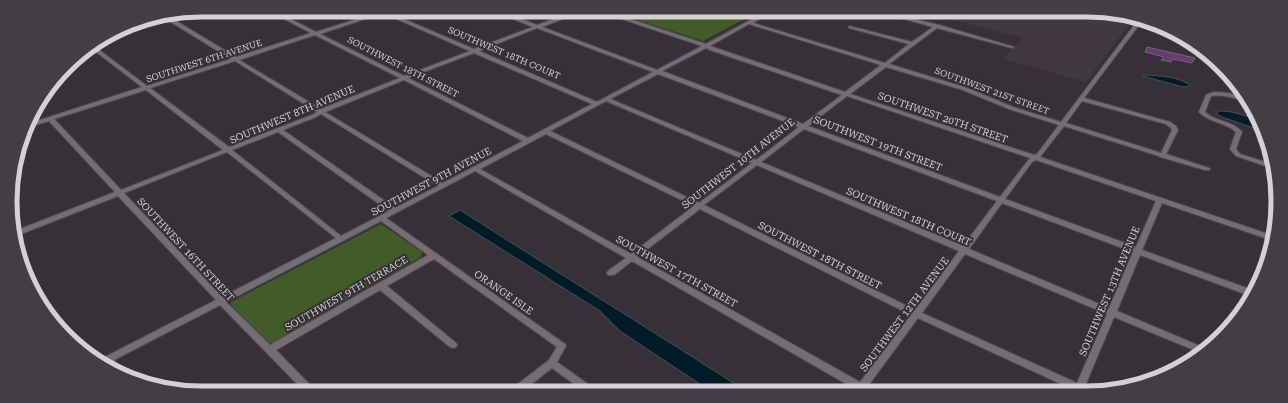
<svg xmlns="http://www.w3.org/2000/svg" width="1288" height="403" font-family="'Roboto Serif',serif">
<style>
.built{fill:#423842}
.green{fill:#415c26}
.water{fill:#001c26;stroke:#40525a}
.building{fill:#6c3970;stroke:#706a70}
.lines{fill:none;stroke-linecap:round;stroke-linejoin:round}
.street-casing{stroke:#504d51;stroke-width:2}
.secondary-casing{stroke:#504d51;stroke-width:2}
.street{fill:#746e74;fill-rule:evenodd}
.secondary{fill:#746e74;fill-rule:evenodd}
.labels{text-anchor:middle;stroke-width:4;stroke-linejoin:round;paint-order:stroke}
.far-street-label{font-size:9px;fill:#d4d1d4;stroke:#363136}
.street-label{font-size:10px;fill:#d4d1d4;stroke:#363136}
.rim{fill:none;stroke:#d4d1d4;stroke-width:5}
</style>
<rect width="100%" height="100%" fill="#363136"/>
<path class="built" d="M927 13 1124 14 1134 18 1086 82 1003 59 1023 38Z"/>
<path class="green" d="M614 12H758L703 41Z
M381 224 422 252 421 257 272 343H267L231 305V302Z"/>
<path class="water" d="M1144 75C1159 76 1179 76 1191 86L1183 87 1143 76Z
M1220 111 1232 112 1256 119 1260 130 1222 117 1217 114 1218 111Z
M460 210C555 271 651 330 746 391L709 390 620 331 600 311 449 216Z"/>
<path class="building" d="M1147 47 1195 58 1192 63 1173 59 1171 62 1161 60 1164 57 1145 52Z"/>
<g class="lines">
<g class="street-casing">
<path id="street" d="M267 10H273L316 32 379 12V11H388L387 12 474 49 533 27 493 11H500L537 25 573 12H578V13L542 27 657 70 702 46 604 13V12H609L706 44 765 12H771L753 23 885 63 909 44 849 28V26L912 42 933 27 883 13H889L939 25 1014 47 1012 48 937 28 889 64 967 88 1013 107 1061 122 1138 20 1142 21 1084 98 1170 122 1176 126 1178 130 1166 154 1209 168 1210 169 1209 170H1205L1164 158 1160 157 1159 156 1064 126 1040 157 1274 236V240H1271L1162 203 1142 250 1255 291 1253 297 1140 255 1117 311 1207 349 1201 353 1114 317 1085 386 1089 388 1091 391H1073L1074 390 918 318 868 386 871 388 873 391H854L855 389 632 261 614 275H608L607 273 608 271 626 258 475 171 386 218 565 344 566 346 557 362 592 387 594 390H582L552 368 524 390H512L514 387 549 360 557 347 434 259 387 286 456 343 457 345 456 347 453 348 450 347 380 290 276 350 315 390H303L220 305 114 360 120 369 119 371 108 366 107 364 105 365 97 362 105 357 216 300 118 196 16 236 15 231 115 192 49 121 26 128 28 124 35 122 30 117 33 114 40 120 142 87 91 48 94 46 147 86 231 59 169 21V19H173L236 57 311 33ZM383 13 470 51 404 76 320 34ZM749 24 881 65 845 92 710 46ZM537 28 653 72 597 102 479 51ZM315 35 400 78 321 109 239 60ZM706 48 710 50 842 95 803 124 662 71ZM474 53 592 104 528 138 408 78ZM235 61 317 112 312 115 229 147 150 88ZM886 67 963 90 1009 109 1059 125 1037 154 1034 155 850 94ZM658 74 799 127 756 160 610 99ZM404 80 523 141 443 183 325 112ZM146 90 223 150 121 190 54 119ZM847 96 1030 158 1000 197 808 126ZM606 101 752 163 699 203 550 131ZM1082 101 1166 124 1171 128 1172 130 1161 153 1066 123ZM321 114 438 186 395 208 283 130 316 117ZM804 129 997 201 963 246 761 162ZM278 132 389 211 341 236 232 150ZM546 134 694 206 631 254 480 169ZM227 152 336 238 222 297 124 193ZM1036 160 1156 201 1136 247 1005 199 1032 162ZM757 165 959 251 915 310 704 205ZM1002 203 1133 252 1109 308 969 249ZM700 209 911 315 860 382 637 257ZM381 221 428 255 270 345 226 302ZM965 254 1107 314 1077 383 922 313Z
M1214 92 1228 93 1247 98 1248 102C1236 99 1225 94 1211 96L1205 112C1215 122 1231 120 1241 131L1242 132 1236 149 1240 154 1274 165V169L1236 156 1230 149 1236 132C1226 122 1210 123 1200 113L1199 112 1206 95Z"/>
</g>
<g class="secondary-casing">
<path id="secondary" d="M202 10H209L107 38 116 32Z"/>
</g>
<use href="#street" class="street"/>
<use href="#secondary" class="secondary"/>
</g>
<g class="labels">
<g class="far-street-label">
<text transform="translate(504 53) rotate(23)" y="3">SOUTHWEST 18TH COURT</text>
<text transform="translate(204 61) rotate(-18)" y="3">SOUTHWEST 6TH AVENUE</text>
<text transform="translate(403 67) rotate(27)" y="3">SOUTHWEST 18TH STREET</text>
<text transform="translate(992 91) rotate(20)" y="3">SOUTHWEST 21ST STREET</text>
</g>
<g class="street-label">
<text transform="translate(292 114) rotate(-23)" y="4">SOUTHWEST 8TH AVENUE</text>
<text transform="translate(943 117) rotate(19)" y="4">SOUTHWEST 20TH STREET</text>
<text transform="translate(878 143) rotate(21)" y="4">SOUTHWEST 19TH STREET</text>
<text transform="translate(738 163) rotate(-38)" y="4">SOUTHWEST 10TH AVENUE</text>
<text transform="translate(431 181) rotate(-28)" y="4">SOUTHWEST 9TH AVENUE</text>
<text transform="translate(909 216) rotate(23)" y="4">SOUTHWEST 18TH COURT</text>
<text transform="translate(186 249) rotate(47)" y="4">SOUTHWEST 16TH STREET</text>
<text transform="translate(820 255) rotate(27)" y="4">SOUTHWEST 18TH STREET</text>
<text transform="translate(677 271) rotate(29)" y="4">SOUTHWEST 17TH STREET</text>
<text transform="translate(1109 291) rotate(-67)" y="4">SOUTHWEST 13TH AVENUE</text>
<text transform="translate(504 292) rotate(35)" y="4">ORANGE ISLE</text>
<text transform="translate(346 293) rotate(-30)" y="4">SOUTHWEST 9TH TERRACE</text>
<text transform="translate(904 314) rotate(-53)" y="4">SOUTHWEST 12TH AVENUE</text>
</g>
</g>
<path d="M0 0H1288V403H0ZM201 17H1087A184 184 0 0 1 1271 201V202A184 184 0 0 1 1087 386H201A184 184 0 0 1 17 202V201A184 184 0 0 1 201 17Z" fill="#433e43" fill-rule="evenodd"/>
<path class="rim" d="M201 17H1087A184 184 0 0 1 1271 201V202A184 184 0 0 1 1087 386H201A184 184 0 0 1 17 202V201A184 184 0 0 1 201 17Z"/>
</svg>
